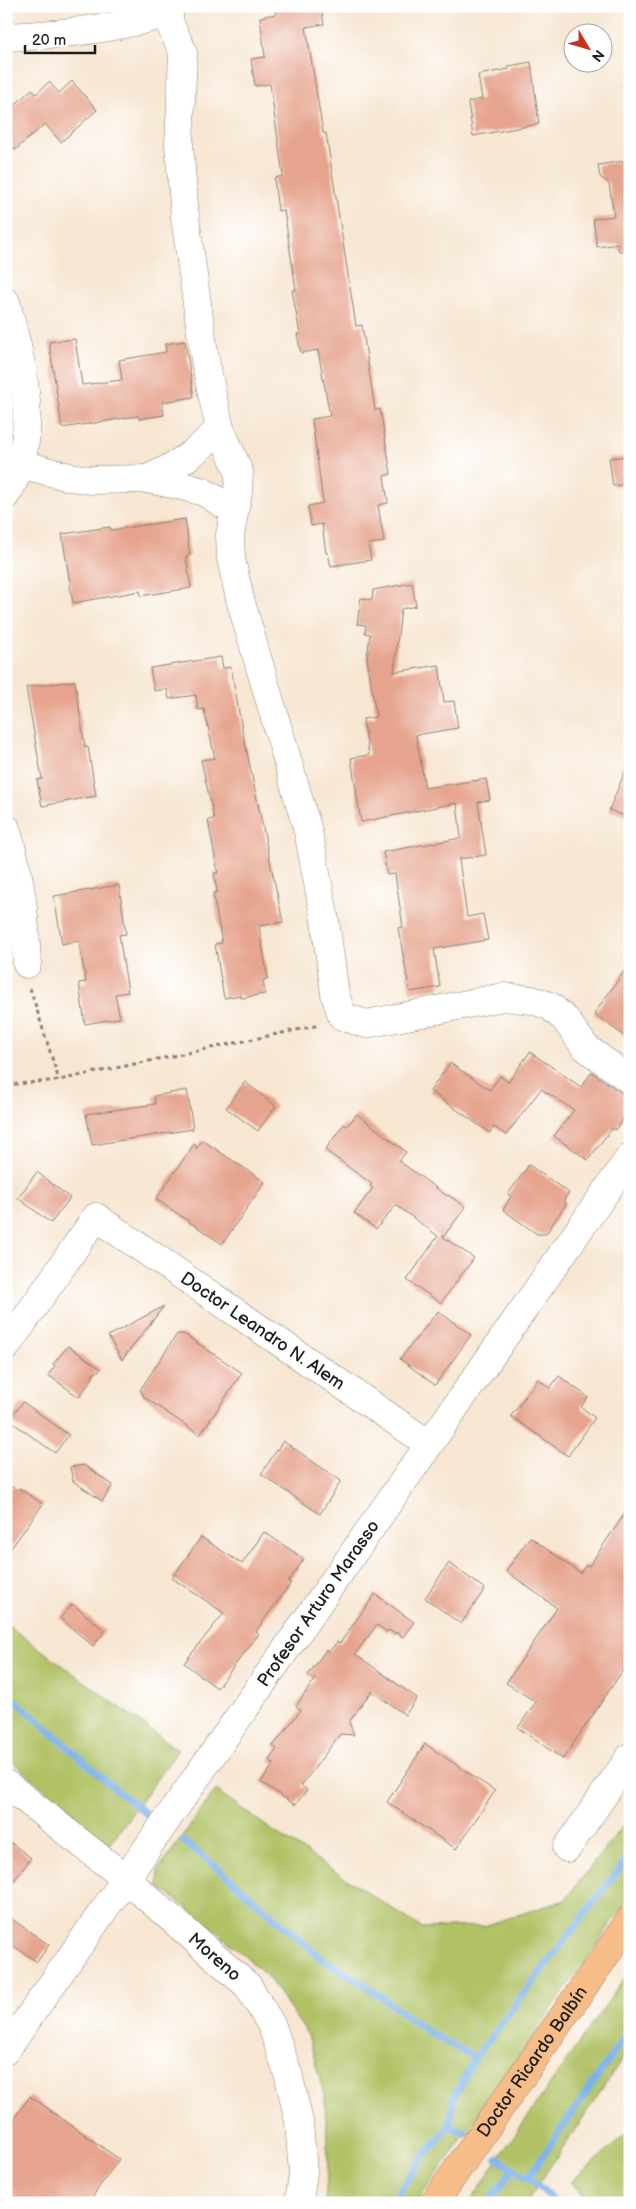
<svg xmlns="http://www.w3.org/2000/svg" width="636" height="2209" font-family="'Balsamiq Sans',sans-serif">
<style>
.green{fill:#b1c266;stroke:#666f41}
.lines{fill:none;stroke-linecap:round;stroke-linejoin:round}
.stream{stroke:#7ab1e9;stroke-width:7}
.building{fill:#e6a48e}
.minor-casing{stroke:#8a8176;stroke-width:29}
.major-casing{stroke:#8a8176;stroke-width:29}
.path{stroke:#8a8176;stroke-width:3;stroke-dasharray:4 4;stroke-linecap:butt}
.minor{stroke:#fff;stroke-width:28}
.major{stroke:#f7bd88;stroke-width:28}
.labels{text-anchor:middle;stroke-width:4;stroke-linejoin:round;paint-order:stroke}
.street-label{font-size:18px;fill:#1c1c1c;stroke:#fff}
</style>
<rect width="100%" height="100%" fill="#fff"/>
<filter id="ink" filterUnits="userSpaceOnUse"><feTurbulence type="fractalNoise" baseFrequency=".02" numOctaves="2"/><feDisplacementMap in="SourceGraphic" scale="10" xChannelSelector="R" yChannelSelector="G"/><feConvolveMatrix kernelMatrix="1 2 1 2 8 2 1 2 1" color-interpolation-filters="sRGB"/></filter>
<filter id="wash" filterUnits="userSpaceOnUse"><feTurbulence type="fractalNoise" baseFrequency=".0096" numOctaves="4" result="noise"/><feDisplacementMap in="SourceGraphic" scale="20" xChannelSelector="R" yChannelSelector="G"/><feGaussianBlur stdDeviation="1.12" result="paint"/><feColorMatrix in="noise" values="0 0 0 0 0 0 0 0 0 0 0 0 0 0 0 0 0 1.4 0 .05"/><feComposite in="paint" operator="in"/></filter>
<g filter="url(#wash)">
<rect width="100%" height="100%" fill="#f7e6d1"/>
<path class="green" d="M6 1624 178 1750 109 1845 6 1756Z
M216 1790 273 1831 422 1928 484 1926 565 1900 630 1816V1897L417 2203H325L328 2161 325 2099 308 2035 267 1976 213 1928 159 1887 158 1870Z
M630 1970V2047L526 2203H470L498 2159Z
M630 2131V2203H589L571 2182Z"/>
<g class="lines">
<path class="stream" d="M6 1692 122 1795 157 1822
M183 1841 218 1868 322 1959 365 1985 428 2032 475 2058 454 2098 449 2126 466 2133
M475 2058 630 1855
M498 2159 538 2185 556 2203
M528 2178 630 2029
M392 2203 417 2165 449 2126
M489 2203 513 2168"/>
</g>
<g id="blocks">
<path class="building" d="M275 6H321L324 24 306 27 323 133H326L356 326 362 325 375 410 380 409 391 474 384 476 388 503 378 505 384 542 368 544 371 560 331 566 328 553H326L322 524 311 526 308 506 323 503 312 419 330 416 318 350 301 353 297 334H300L292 290H296L284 210 278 211 274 178 283 176 270 84 255 86 251 59 265 57 260 17 276 14Z
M531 62 539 124 473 136 468 102 482 99 478 75 509 69V66Z
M72 81 97 110 61 142 45 124 15 150 6 140V113L32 89 36 94 49 82 59 93Z
M630 160V250L619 251 618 244 597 247 593 219 614 216 609 184 600 177 598 165Z
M75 339 82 385 122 380 119 360 166 352 165 344 185 341 194 397 162 402 164 415 139 419 138 416 62 428 49 342Z
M630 456V484L613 486 609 458Z
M185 519 190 556H186L191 588 141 596 140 591 73 603 62 534 110 527 111 530Z
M412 583 416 606 401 609 394 672 439 665 444 702 454 701 458 728 416 735 425 788 486 779 490 800 478 802 486 855 459 859 467 917 483 914 488 940 434 949 440 987 410 992 398 928 403 927 395 874 387 875 383 852 461 838 457 803 361 822 351 758 369 755 363 719 376 717 367 658 370 634 365 633 366 625 357 624 361 598 372 600 373 590Z
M221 657 223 668 231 667 241 724 283 922 259 926 268 979 263 980 265 994 241 998V995L224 998 215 944 222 943 213 893 217 892 214 873H218L208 820 214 819 201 760 215 758 204 709 198 710 196 695 169 699 167 689 154 691 150 668Z
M75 681 85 747H88L96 796 42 806 37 780 42 779 26 687Z
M629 762H630V818L609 810Z
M119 885 126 934 119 935 128 992 115 994 120 1018 85 1024 79 983 86 982 79 941 62 944 54 896Z
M630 963V1040L594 1014Z
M530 1052 581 1087 592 1072 621 1093 630 1095V1110L615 1130 612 1128 588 1160 554 1136 574 1110 541 1089 506 1135 494 1127 490 1133 430 1091 450 1063 490 1090 500 1076 508 1082Z
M245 1082 276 1106 258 1131 226 1108Z
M187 1090 193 1129 92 1145 86 1114 155 1104 154 1096Z
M357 1114 406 1152 399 1161 447 1196 448 1195 466 1207 443 1237 474 1258 441 1303 407 1280 438 1236 396 1205 376 1229 354 1213 373 1188 370 1186 372 1184 325 1150 344 1124 347 1126Z
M202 1140 265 1182 222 1244 156 1199 195 1143 196 1149Z
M529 1165 569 1193 564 1199 566 1204 546 1234H537L503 1210 511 1196 508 1194Z
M37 1172 70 1198 51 1223 18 1198Z
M164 1306 122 1360 108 1336Z
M438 1311 471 1335 435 1385 400 1359Z
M177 1334H184L242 1373 200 1435 144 1397 140 1390Z
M68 1346 101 1369 92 1375 94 1376 79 1397 48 1375 55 1366 53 1364Z
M559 1376 588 1397 581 1407 595 1418 568 1456 511 1416 538 1379 550 1388Z
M23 1402 69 1435 55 1453 9 1420Z
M283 1441 341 1481 320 1514 261 1474Z
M84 1465 113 1485 102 1501 73 1481 70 1467Z
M6 1483 17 1490 19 1488 43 1504 6 1555Z
M630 1506V1660L563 1759 518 1728 536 1702 506 1683 557 1608 506 1571 530 1537 580 1573 586 1565 589 1566Z
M264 1532 304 1559 288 1582 291 1583 256 1631 259 1634 217 1688 184 1663 224 1613 172 1578 201 1537 242 1564Z
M449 1563 485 1589 461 1624 425 1598Z
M375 1594 414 1622 403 1637 396 1632 395 1634 389 1630 387 1632 377 1625 355 1654 417 1698 405 1715 372 1691 349 1722 354 1735 340 1734 301 1786 307 1790 295 1805 261 1782 274 1764 269 1760 277 1749 273 1746 301 1710 296 1706 315 1679 308 1675 326 1650 329 1652 337 1642 340 1643Z
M73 1604 105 1631 93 1646 60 1618Z
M425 1744 495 1791 456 1849 387 1802Z
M6 1839 31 1858 6 1892Z
M6 1915 49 1945 37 1962 6 1941Z
M30 2096 119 2159 88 2203H6V2130Z"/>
</g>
</g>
<g filter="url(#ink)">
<use href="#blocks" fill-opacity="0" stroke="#8a8176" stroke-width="1"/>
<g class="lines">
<g class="minor-casing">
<g id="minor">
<path d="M169 6C167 29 177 34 183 53L179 145 185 217 204 354 212 394 220 428 239 472 238 492 230 535 231 559 240 599 308 831 325 920 335 994 342 1016 366 1024 503 997 532 1000 550 1006 565 1019 585 1047 630 1080"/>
<path d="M6 37C61 35 115 29 168 13"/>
<path d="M6 302C22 363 43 438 6 495"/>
<path d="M21 464 69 477 91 480 147 479 178 485 204 492 234 511"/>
<path d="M147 479C179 465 196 453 220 428"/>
<path d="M6 828C21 877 25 913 27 964"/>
<path id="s1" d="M6 1347 96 1217 429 1444"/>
<path id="s2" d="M6 1784 125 1878 248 1986 272 2026 289 2077 299 2122 303 2173 299 2203"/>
<path d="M567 1848 630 1757"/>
<path id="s3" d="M6 2050 630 1157"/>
</g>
</g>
<g class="major-casing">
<g id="major">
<path id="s4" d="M434 2203 630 1920"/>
</g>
</g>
<path class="path" d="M30 988 59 1080
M6 1085 59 1080 320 1025"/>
<use href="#minor" class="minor"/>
<use href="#major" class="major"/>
</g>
</g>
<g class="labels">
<g class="street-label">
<text dy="6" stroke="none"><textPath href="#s1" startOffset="360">Doctor Leandro N. Alem</textPath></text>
<text dy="6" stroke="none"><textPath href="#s3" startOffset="545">Profesor Arturo Marasso</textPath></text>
<text dy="6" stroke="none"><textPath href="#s2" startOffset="271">Moreno</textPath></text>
<text dy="6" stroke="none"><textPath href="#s4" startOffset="172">Doctor Ricardo Balbín</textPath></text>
</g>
</g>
<rect width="636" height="2209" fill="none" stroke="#fff" stroke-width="25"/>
<g transform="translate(588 48) rotate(128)"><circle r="24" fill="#ffffff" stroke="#a4a4a4"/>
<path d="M0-4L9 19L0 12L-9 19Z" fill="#c8321e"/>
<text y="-8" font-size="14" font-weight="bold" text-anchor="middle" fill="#1c1c1c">N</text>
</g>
<path d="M25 45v8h70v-8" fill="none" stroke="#1c1c1c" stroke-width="2.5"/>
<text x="32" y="45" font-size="15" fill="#1c1c1c" stroke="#ffffff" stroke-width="4" paint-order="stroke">20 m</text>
</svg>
